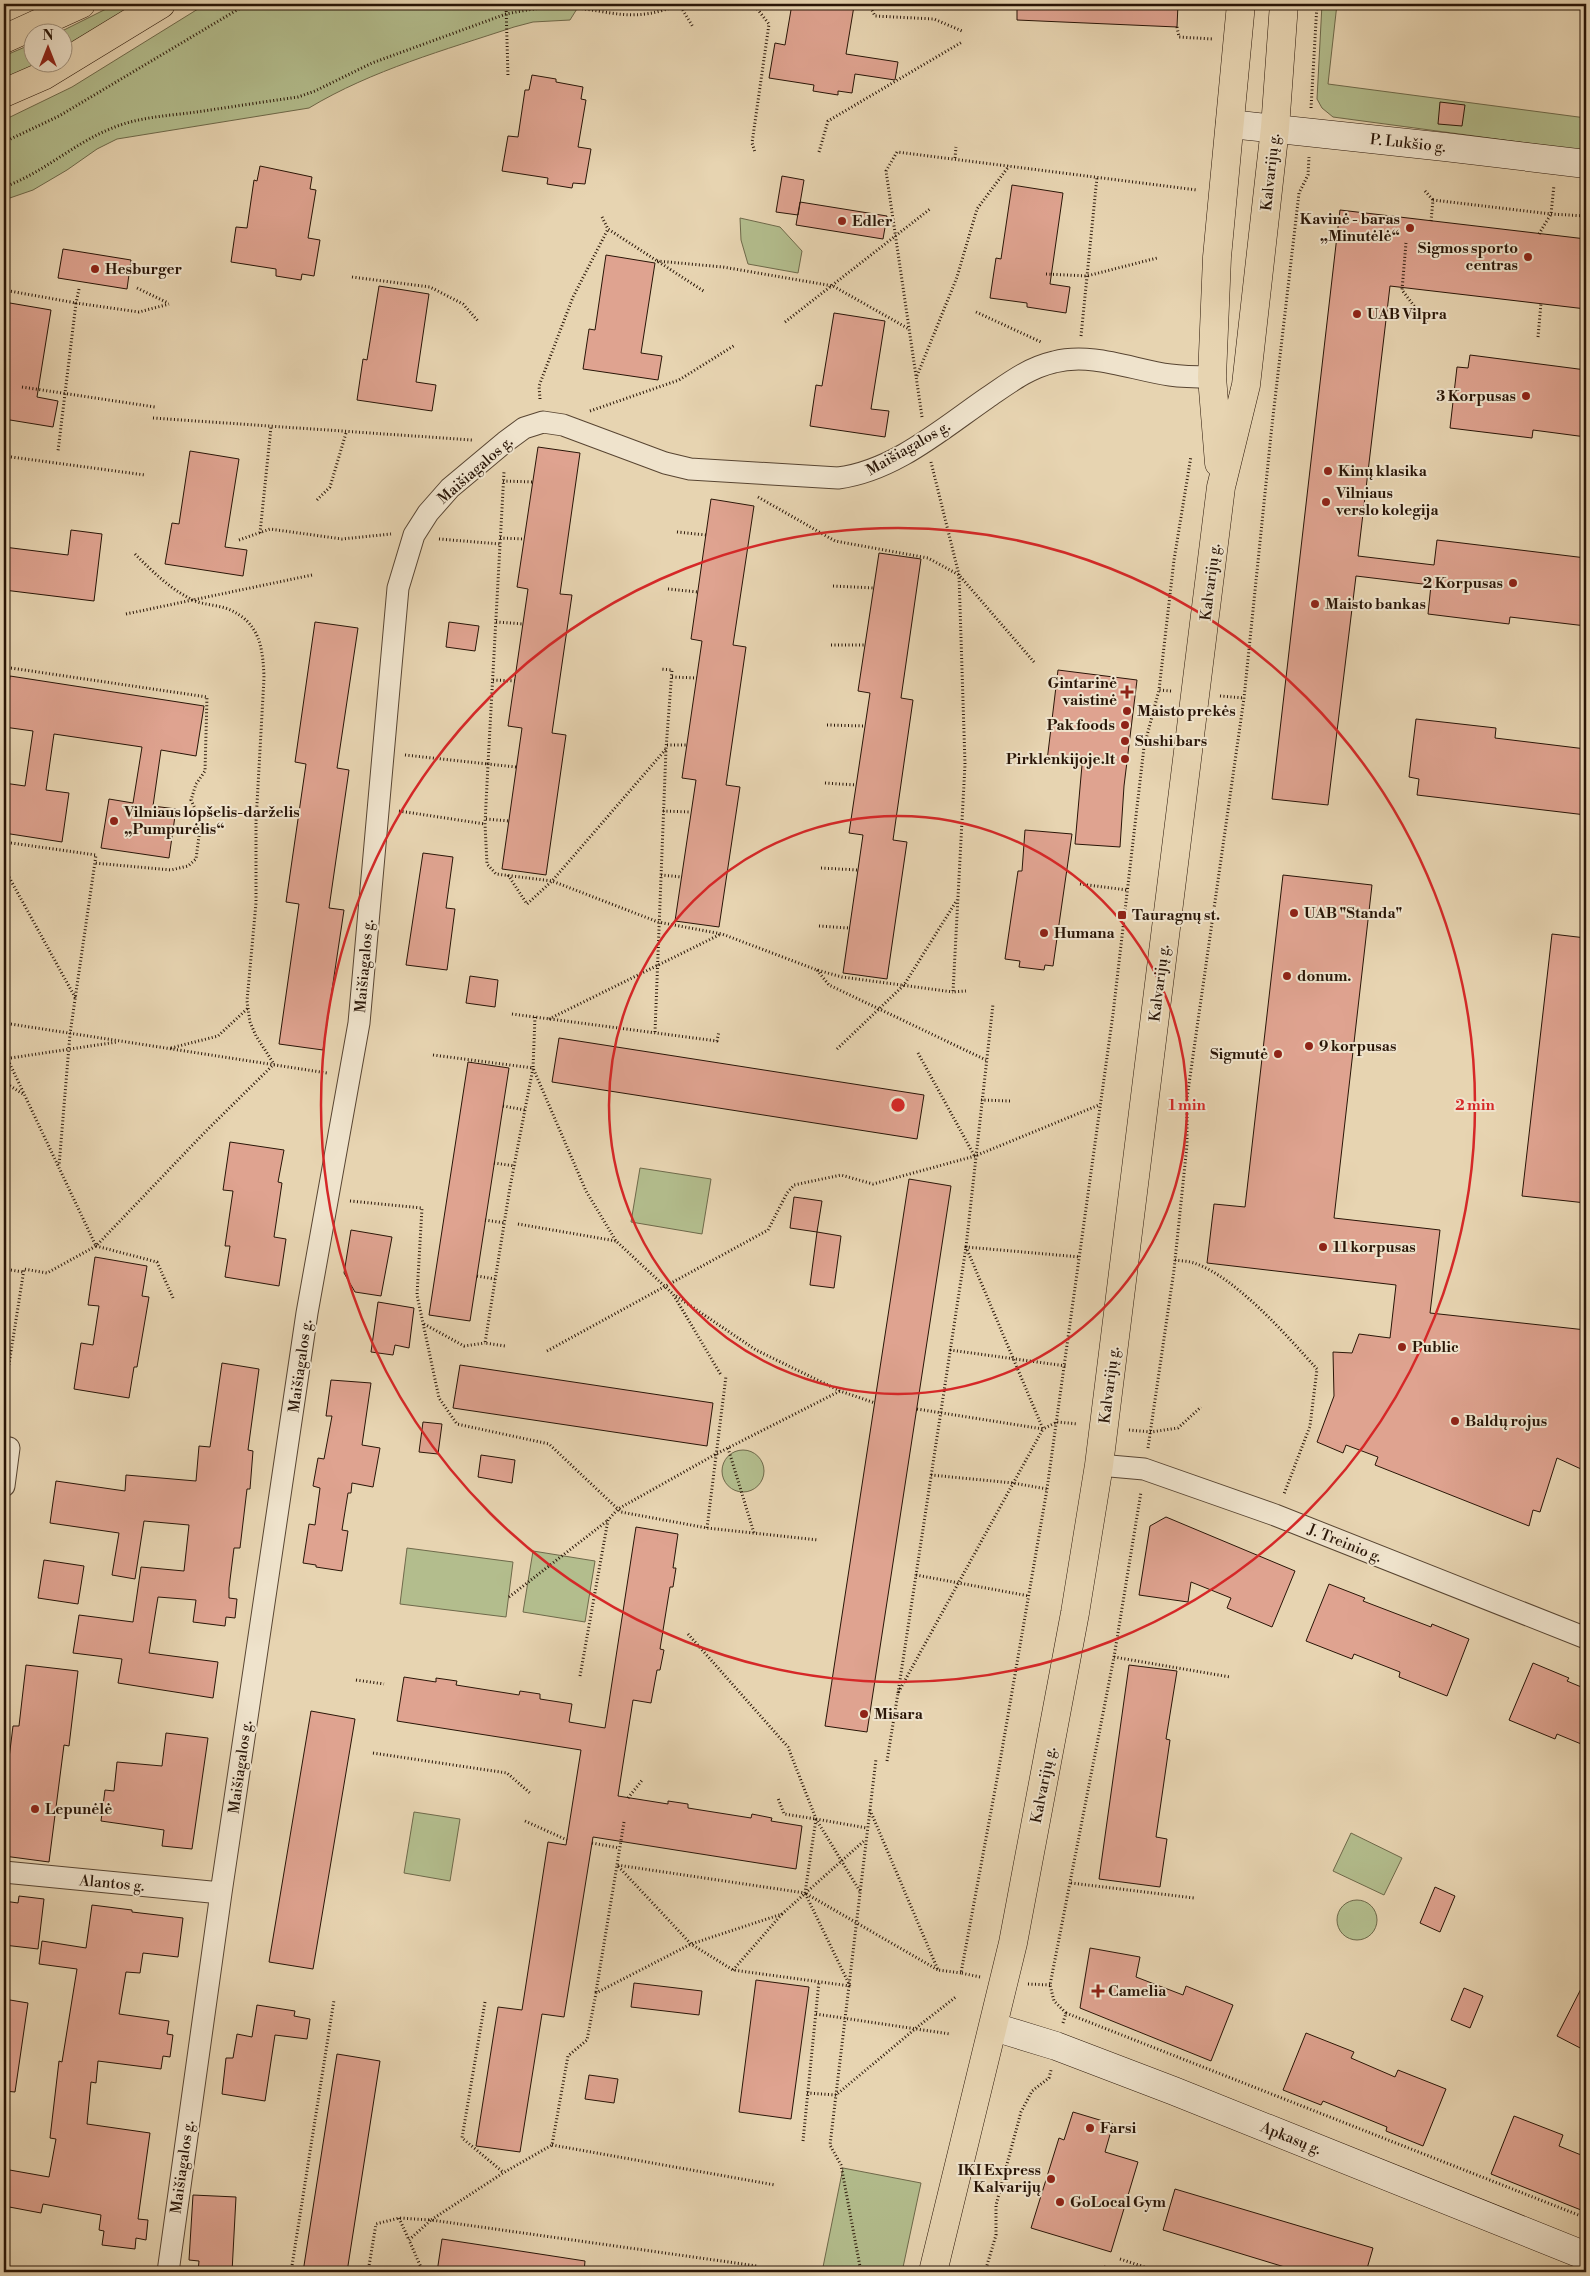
<svg xmlns="http://www.w3.org/2000/svg" width="1590" height="2276" font-family="'Libre Bodoni',serif">
<style>
.green{fill:#b3bd8d;stroke:#6e694a}
.building{fill:#dfa390;stroke:#291507}
.lines{fill:none;stroke-linecap:round;stroke-linejoin:round}
.street-casing{stroke:#584532;stroke-width:23}
.secondary-casing{stroke:#291507;stroke-width:29}
.primary-casing{stroke:#291507;stroke-width:29}
.path{stroke:#291507;stroke-width:3;stroke-dasharray:1 2.5;stroke-linecap:butt}
.street{stroke:#efe3cc;stroke-width:21}
.secondary{stroke:#efe3cc;stroke-width:28}
.primary{stroke:#e7d4b1;stroke-width:28}
.ring{fill:none;stroke:#d62828;stroke-width:2.5}
.poi-dot{fill:#8f2418;stroke:#efe3cc;stroke-width:2}
.labels{text-anchor:middle;stroke-width:4;stroke-linejoin:round;paint-order:stroke}
.street-label{font-size:15px;fill:#291507;stroke:#efe3cc}
.poi-label{font-size:15px;font-weight:bold;fill:#291507;stroke:#efe3cc;text-anchor:start}
.centre{fill:#d62828;stroke:#efe3cc;stroke-width:2.5}
.ring-label{font-size:15px;text-anchor:middle;font-weight:bold;fill:#d62828;stroke:#efe3cc;stroke-width:4;stroke-linejoin:round;paint-order:stroke}
</style>
<rect width="100%" height="100%" fill="#e7d4b1"/>
<filter id="stains"><feTurbulence type="fractalNoise" baseFrequency=".004" numOctaves="4"/><feColorMatrix values="0 0 0 0 .2 0 0 0 0 .09 0 0 0 0 .02 0 0 0 .5 -.17"/></filter>
<radialGradient id="worn" r=".72"><stop offset=".6" stop-color="#630" stop-opacity="0"/><stop offset="1" stop-color="#630" stop-opacity=".3"/></radialGradient>
<path class="green" d="M116 4H139L63 50 62 32H60Z
M206 4H580L570 20 533 22 514 27C445 50 372 70 309 108L117 139 97 149 67 170 33 190 4 200V120L72 87Z
M1322 4H1337L1328 84 1586 118V151L1333 117 1322 108 1317 99Z
M32 44V62L41 63 4 81V56Z
M740 218 780 227 802 251 798 273 748 264 741 240Z
M640 1168 711 1179 702 1234 631 1222Z
M722 1471a21 21 0 1 1 42 0a21 21 0 1 1-42 0Z
M407 1548 513 1562 506 1617 400 1604Z
M533 1551 595 1561 585 1622 523 1612Z
M414 1812 460 1819 450 1881 404 1873Z
M1351 1833 1402 1858 1384 1895 1333 1871Z
M1337 1920a20 20 0 1 1 40 0a20 20 0 1 1-40 0Z
M843 2168 921 2183 902 2272H822Z"/>
<path class="building" d="M792 4H841L854 6 846 54 898 62 895 80 855 74 852 93 838 91V95L813 91 814 85 769 78 775 43 785 45Z
M1017 4H1178L1177 27 1017 20Z
M532 75 556 79V82L583 87 581 99 586 100 578 147 591 149 585 184 573 183 572 188 547 184 548 178 502 171 508 136 518 137 525 90H529Z
M1440 102 1465 105 1462 126 1438 124Z
M260 166 312 177 310 189 316 190 308 238 320 240 314 276 302 274 301 280 276 276V269L231 262 236 227 247 228 254 180 257 181Z
M782 176 804 180 798 215 776 212Z
M1012 185 1063 193 1050 284 1070 287 1066 313 1027 307V303L990 298 996 258 1001 259Z
M800 202 887 216 883 239 796 225Z
M1340 210 1586 239V309L1390 286 1358 556 1434 565 1437 540 1586 558V626L1510 617 1509 624 1428 614 1431 585 1356 576 1328 805 1272 799Z
M63 249 131 260 127 289 58 278Z
M606 255 655 263 641 353 662 356 658 380 583 369 589 329 595 330Z
M379 286 429 294 416 382 436 385 432 411 357 400 363 359 367 360Z
M4 302 51 310 37 397 58 401 53 427 4 419Z
M834 313 885 321 871 409 889 411 885 437 810 426 816 385 822 386Z
M1470 355 1586 370V437L1533 430 1532 438 1450 428 1457 367 1468 368Z
M538 447 580 453 560 594 572 595 552 733 566 735 546 875 502 869 522 728 508 726 528 589 517 587Z
M190 451 239 459 225 547 247 550 243 576 165 564 172 523 179 524Z
M711 499 754 506 733 645 746 647 726 785 740 787 719 927 675 921 696 780 682 778 702 641 691 639Z
M71 530 102 534 94 601 4 590V547L68 555Z
M879 553 921 559 901 698 913 700 893 840 907 842 887 979 843 973 863 835 849 833 870 693 858 691Z
M315 622 358 628 337 768 349 770 329 908 344 910 323 1050 279 1044 299 904 286 902 306 764 295 762Z
M449 622 479 626 475 651 446 647Z
M1058 670 1137 680 1124 786 1120 847 1075 844 1082 765 1047 761Z
M10 676 204 706 196 756 161 750 153 806 176 809 169 858 101 848 109 799 133 803 142 747 54 734 46 790 69 793 62 842 4 833V783L25 786 33 731 4 727Z
M1416 719 1496 728 1495 738 1586 749V815L1417 795 1419 779 1409 777Z
M1025 830 1072 834 1053 966 1045 965 1044 970 1019 967 1020 961 1005 959 1018 871H1022Z
M423 853 453 857 446 908 455 909 447 970 406 965Z
M1283 875 1372 885 1334 1218 1440 1230 1430 1313 1586 1330V1456L1581 1469 1557 1458 1540 1512 1533 1510 1529 1526 1375 1465 1378 1457 1346 1445 1343 1453 1317 1442 1334 1396 1333 1352 1352 1353 1359 1334 1390 1338 1396 1285 1207 1263 1214 1204 1245 1207Z
M1552 934 1586 938V1203L1522 1196Z
M470 976 498 980 495 1007 466 1003Z
M559 1038 924 1095 917 1139 552 1082Z
M468 1062 509 1068 470 1321 429 1315Z
M230 1142 284 1150 278 1182 282 1183 274 1237 286 1239 279 1286 225 1277 230 1246H225L233 1191 223 1190Z
M909 1179 951 1186 867 1732 825 1726Z
M794 1197 822 1201 817 1232 790 1228Z
M351 1230 392 1237 381 1296 355 1292 344 1273Z
M817 1232 841 1236 834 1288 810 1285Z
M95 1257 147 1266 142 1296 149 1297 137 1367H134L129 1398 74 1389 81 1343 93 1345 99 1306 88 1305Z
M378 1302 414 1308 409 1348 395 1345 393 1355 371 1352Z
M222 1363 259 1369 248 1450 253 1451 250 1489H247L240 1548H234L229 1588V1598L237 1599 235 1618 226 1617 225 1626 193 1622 196 1600 158 1597 149 1653 218 1662 213 1698 118 1683 122 1659 73 1653 79 1615 133 1622 141 1567 184 1571 189 1525 144 1521 135 1579 112 1575 119 1533 50 1523 56 1481 125 1491 126 1475 196 1481 199 1446 210 1447Z
M460 1365 713 1403 707 1446 453 1408Z
M331 1380 371 1383 362 1445 380 1448 373 1487 352 1483 351 1493H348L342 1530 348 1531 342 1571 316 1567V1565L303 1563 309 1524 315 1525 320 1488 313 1486 318 1458 324 1459 332 1416H326Z
M423 1422 442 1424 438 1454 419 1452Z
M481 1455 515 1460 512 1483 478 1477Z
M1166 1517 1295 1571 1272 1627 1227 1608 1231 1598 1191 1582 1188 1602 1139 1595 1150 1526Z
M636 1527 678 1534 673 1568H676L673 1587H670L660 1649 664 1650 660 1670H657L651 1703 633 1700 618 1796 668 1804V1801L688 1804V1808L751 1818 752 1814 772 1818 771 1821 802 1826 796 1869 593 1837 564 2017 542 2014 520 2152 476 2146 498 2007 522 2010 548 1842 566 1845 581 1750 397 1721 404 1677 436 1682V1678L457 1681 456 1685 519 1695 520 1691 540 1694V1699L572 1704 569 1722 605 1728Z
M44 1560 84 1566 78 1604 38 1598Z
M1329 1584 1365 1598 1363 1601 1431 1627 1432 1624 1469 1639 1447 1696 1399 1677 1400 1672 1354 1654 1352 1659 1306 1641Z
M1533 1663 1569 1678 1567 1681 1586 1689V1746L1557 1734 1555 1739 1509 1720Z
M26 1665 78 1671 69 1746 64 1745 49 1862 4 1856V1799L13 1726H19Z
M1129 1665 1177 1671 1166 1739 1170 1740 1156 1837 1167 1839 1160 1887 1099 1879Z
M311 1711 355 1719 313 1969 269 1962Z
M166 1733 208 1738 192 1849 162 1846 164 1830 101 1821 105 1790 114 1791 117 1762 162 1766Z
M1435 1887 1455 1896 1440 1932 1420 1923Z
M19 1896 44 1899 38 1949 4 1945V1901L18 1903Z
M92 1905 132 1910V1912L183 1918 178 1957 143 1953 140 1973 126 1972 119 2014 169 2021 167 2034 173 2035 170 2057 163 2056 161 2069 98 2061 96 2083 91 2082 87 2124 150 2133 138 2219 148 2220 146 2240 136 2238 135 2249 102 2245 104 2231 99 2230 101 2215 43 2204 41 2213 4 2206V2169L49 2177 56 2139 50 2138 59 2061 62 2062 77 1969 39 1964 42 1941 86 1948Z
M1090 1948 1140 1957 1136 1977 1183 1995 1186 1986 1233 2005 1211 2061 1080 2008Z
M1586 1979V2051L1557 2036Z
M756 1980 809 1987 791 2119 739 2112Z
M634 1983 702 1991 699 2015 631 2007Z
M1464 1988 1483 1996 1470 2028 1451 2020Z
M4 1999 28 2003 15 2092 4 2091Z
M257 2005 295 2011 294 2016 310 2019 307 2039 275 2035 265 2101 222 2094 226 2058H233L237 2034 252 2037Z
M1306 2033 1354 2052 1351 2058 1395 2077 1398 2070 1446 2089 1423 2146 1386 2131 1387 2127 1323 2101 1321 2105 1283 2090Z
M337 2054 380 2061 347 2272H303Z
M589 2075 618 2079 614 2103 585 2099Z
M1073 2112 1113 2124 1105 2152 1138 2162 1111 2252 1031 2228 1059 2138 1064 2140Z
M1514 2116 1563 2135 1559 2146 1586 2157V2212L1491 2174Z
M1175 2189 1373 2248 1366 2272H1301L1163 2230Z
M193 2195 236 2197 232 2272H198L199 2261 189 2260Z
M442 2239 585 2261 584 2272H437Z"/>
<g class="lines">
<g class="street-casing">
<path id="street" d="M1099 1465 1144 1469 1275 1515 1586 1638
M4 1486 9 1448
M4 1872 221 1893
M168 2272 221 1893 307 1313 359 1023 398 588 414 535 428 513 450 488 505 442 524 428 543 422 563 425 665 463 690 469 838 478C894 471 942 429 987 398 1009 383 1028 368 1054 362 1092 352 1133 370 1170 375 1184 377 1198 377 1212 377"/>
</g>
<g class="secondary-casing">
<path id="secondary" d="M1230 124 1445 147 1586 164
M994 2027 1056 2046 1174 2091 1586 2256"/>
</g>
<g class="primary-casing">
<path id="primary" d="M4 39 81 4
M4 93 43 76 161 4
M1219 463 1212 377 1217 257 1241 4
M933 2272 1013 1943 1075 1613 1099 1465 1221 487 1246 385 1275 128 1284 4"/>
</g>
<path class="path" d="M506 4 508 77
M679 4 693 27
M869 4 875 16 934 19 962 31
M4 6 8 4
M755 6 769 24 752 143 755 152
M1177 27 1179 37 1213 39
M1311 108 1317 4
M4 142 59 116 247 4
M819 152 828 121 962 42
M955 158 956 147
M4 187C43 173 73 144 110 129 135 118 163 116 189 113 225 108 262 102 298 97L315 91 372 63 506 14C526 10 547 6 567 7 615 11 632 24 681 4
M1425 191 1433 200
M602 217 608 229 705 292
M1431 221 1433 200 1551 214 1586 216
M1539 234 1551 214 1554 185
M1406 243 1402 290 1427 323
M657 261 723 267 833 286 909 329
M1046 274 1087 276 1157 258
M352 277 430 287 463 304 478 321
M137 288 168 303
M79 289 76 303 139 312 169 304
M4 290 76 303 58 451
M976 312 1041 342
M785 322 930 209
M1081 336 1097 177
M1538 337 1541 303
M917 376 957 277 977 209 1009 166
M22 387 155 407
M540 399 539 386 573 297 608 229
M590 411 679 380 735 345
M922 417 886 171 897 152 1197 190
M153 418 472 440
M4 456 145 475
M931 462 959 575 965 764 953 992 966 991
M503 481 533 482
M758 497 835 541 928 558 959 575 1034 662
M317 500 330 487 346 433
M677 532 706 535
M260 533 271 427
M500 538 524 539
M439 539 500 544
M239 540 270 529 342 539 391 534
M135 554C153 572 171 590 195 601 205 605 218 605 228 609 260 622 263 648 264 678L256 822V903L247 1001 250 1022 256 1036 274 1064
M833 586 874 588
M668 589 698 592
M126 614 312 575
M496 622 523 624
M831 645H865
M4 667 207 697 205 771 196 784 191 800 201 821 196 859 188 866 171 870 94 863
M672 677 697 678
M493 680 515 681
M1171 691 1159 690 1174 560 1191 456
M1220 696 1244 698
M827 725 865 726
M667 745H687
M405 755 488 764 504 472
M516 767 488 764 485 824 487 864 496 874 552 881 658 922 722 934 817 970 842 977 953 992
M825 783 856 785
M399 811 485 824
M663 811 691 812
M486 819 509 821
M4 842 96 855 70 1034 59 1166
M4 868 76 999
M821 868 858 870
M508 875 527 904 552 881 666 749
M661 875 682 877
M1080 884 1127 890
M819 926 849 928
M817 970 829 985 986 1060
M512 1014 717 1041 719 1031
M535 1017 533 1068 586 1191 616 1241 673 1294 721 1375
M549 1019 721 934
M4 1023 327 1073
M655 1032 666 749 672 670 660 669
M171 1048 218 1036 248 1008
M837 1049 904 985 957 900
M918 1053 974 1155
M433 1055 533 1068 510 1187 485 1343 505 1346
M4 1059 117 1042
M8 1060 96 1246
M4 1082 23 1094
M981 1100 1010 1101
M503 1106 525 1110
M494 1163 515 1166
M350 1201 422 1208 417 1295 439 1398 457 1424 549 1444 621 1512 707 1528 818 1540
M485 1220 505 1223
M518 1224 616 1241
M96 1246 157 1262 173 1298
M1175 1260C1181 1261 1189 1261 1194 1263 1236 1277 1287 1336 1317 1369L1310 1426 1284 1494
M4 1269 23 1272
M477 1276 495 1279
M676 1296 756 1350 840 1391 875 1403
M424 1324 464 1346 485 1343
M4 1350 11 1352
M950 1350 1066 1366
M547 1351 768 1230 787 1193 794 1185 841 1175 873 1184 975 1156 1099 1105
M4 1396 24 1269 47 1273 96 1246 205 1132 274 1064
M917 1409 1043 1429 1057 1422 1078 1424
M1129 1430 1151 1432 1178 1428 1201 1407
M728 1448 754 1533
M1148 1448 1174 1270 1187 1145V1098L1244 698 1272 425 1299 193 1308 175 1309 157
M931 1475 1013 1483 1047 1489
M707 1528 726 1376
M916 1575 1029 1596
M509 1597 607 1521
M688 1634 788 1747 816 1819 861 1893
M1114 1657 1230 1677
M580 1676 608 1520 618 1509 716 1454 840 1391
M356 1680 384 1684
M898 1693 966 1247 993 1004
M895 1714 914 1716
M373 1753 507 1773 530 1793
M887 1761 898 1693 1043 1429 966 1247 1080 1257
M628 1798 643 1779
M870 1810 938 1970 961 1973
M816 1819 867 1828
M525 1821 567 1840
M624 1822 617 1865 691 1944 733 1970 850 1986
M592 1843 619 1848
M1071 1883 1194 1898
M733 1970 782 1914
M980 1977 961 1973 997 1779 1047 1489 1113 1014 1144 747 1159 690
M1028 1984 1050 1985
M850 1986 805 1893 938 1970
M596 1992 617 1865 805 1893 816 1819 784 1814 778 1798
M485 2002 462 2138 503 2172
M1066 2013 1586 2218
M816 2014 950 2034
M1063 2023 1066 2013 1054 2001 1050 1985 1114 1657 1141 1492
M807 2093 836 2095 916 2028 957 1996
M803 2141 819 1981
M552 2145 775 2185
M399 2218 409 2240
M1120 2259 1160 2272
M1104 2267 1117 2271
M291 2272 334 2000
M368 2272 376 2224 399 2218 431 2220 503 2173 552 2145 568 2056 587 2040 596 1993 691 1944 782 1914 865 1840
M423 2272 409 2240 431 2220 757 2266
M861 2272 841 2165 830 2145 876 1759
M985 2272 996 2235V2205L1021 2112 1032 2091 1049 2078 1051 2070"/>
<use href="#street" class="street"/>
<use href="#secondary" class="secondary"/>
<use href="#primary" class="primary"/>
</g>
<g class="ring">
<circle cx="898" cy="1105" r="289"/>
<circle cx="898" cy="1105" r="577"/>
</g>
<g class="poi-dot">
<circle cx="842" cy="221" r="5"/>
<circle cx="1410" cy="228" r="5"/>
<circle cx="1528" cy="257" r="5"/>
<circle cx="95" cy="269" r="5"/>
<circle cx="1357" cy="314" r="5"/>
<circle cx="1526" cy="396" r="5"/>
<circle cx="1328" cy="471" r="5"/>
<circle cx="1326" cy="502" r="5"/>
<circle cx="1513" cy="583" r="5"/>
<circle cx="1315" cy="604" r="5"/>
<path d="M1124.5 684.5h5v5h5v5h-5v5h-5v-5h-5v-5h5z"/>
<circle cx="1127" cy="711" r="5"/>
<circle cx="1125" cy="725" r="5"/>
<circle cx="1125" cy="741" r="5"/>
<circle cx="1125" cy="759" r="5"/>
<circle cx="114" cy="821" r="5"/>
<circle cx="1294" cy="913" r="5"/>
<rect x="1117" y="910" width="10" height="10" rx="2.5"/>
<circle cx="1044" cy="933" r="5"/>
<circle cx="1287" cy="976" r="5"/>
<circle cx="1309" cy="1046" r="5"/>
<circle cx="1278" cy="1054" r="5"/>
<circle cx="1323" cy="1247" r="5"/>
<circle cx="1402" cy="1347" r="5"/>
<circle cx="1455" cy="1421" r="5"/>
<circle cx="864" cy="1714" r="5"/>
<circle cx="35" cy="1809" r="5"/>
<path d="M1095.5 1983.5h5v5h5v5h-5v5h-5v-5h-5v-5h5z"/>
<circle cx="1090" cy="2128" r="5"/>
<circle cx="1051" cy="2179" r="5"/>
<circle cx="1060" cy="2202" r="5"/>
</g>
<g class="labels">
<g class="street-label">
<text transform="translate(1408 143) rotate(6)" y="5">P. Lukšio g.</text>
<text transform="translate(1270 172) rotate(-84)" y="5">Kalvarijų g.</text>
<text transform="translate(908 448) rotate(-30)" y="5">Maišiagalos g.</text>
<text transform="translate(475 470) rotate(-41)" y="5">Maišiagalos g.</text>
<text transform="translate(1210 582) rotate(-83)" y="5">Kalvarijų g.</text>
<text transform="translate(364 966) rotate(-85)" y="5">Maišiagalos g.</text>
<text transform="translate(1159 983) rotate(-83)" y="5">Kalvarijų g.</text>
<text transform="translate(300 1366) rotate(-82)" y="5">Maišiagalos g.</text>
<text transform="translate(1109 1385) rotate(-83)" y="5">Kalvarijų g.</text>
<text transform="translate(1345 1543) rotate(22)" y="5">J. Treinio g.</text>
<text transform="translate(240 1767) rotate(-82)" y="5">Maišiagalos g.</text>
<text transform="translate(1043 1785) rotate(-79)" y="5">Kalvarijų g.</text>
<text transform="translate(112 1883) rotate(5)" y="5">Alantos g.</text>
<text transform="translate(1291 2138) rotate(22)" y="5">Apkasų g.</text>
<text transform="translate(182 2167) rotate(-82)" y="5">Maišiagalos g.</text>
</g>
<g class="poi-label">
<text x="1400" y="224" text-anchor="end">Kavinė - baras<tspan x="1400" dy="17">„Minutėlė“</tspan></text>
<text x="852" y="226">Edler</text>
<text x="1518" y="253" text-anchor="end">Sigmos sporto<tspan x="1518" dy="17">centras</tspan></text>
<text x="105" y="274">Hesburger</text>
<text x="1367" y="319">UAB Vilpra</text>
<text x="1516" y="401" text-anchor="end">3 Korpusas</text>
<text x="1338" y="476">Kinų klasika</text>
<text x="1336" y="498">Vilniaus<tspan x="1336" dy="17">verslo kolegija</tspan></text>
<text x="1503" y="588" text-anchor="end">2 Korpusas</text>
<text x="1325" y="609">Maisto bankas</text>
<text x="1117" y="688" text-anchor="end">Gintarinė<tspan x="1117" dy="17">vaistinė</tspan></text>
<text x="1137" y="716">Maisto prekės</text>
<text x="1115" y="730" text-anchor="end">Pak foods</text>
<text x="1135" y="746">Sushi bars</text>
<text x="1115" y="764" text-anchor="end">Pirklenkijoje.lt</text>
<text x="124" y="817">Vilniaus lopšelis-darželis<tspan x="124" dy="17">„Pumpurėlis“</tspan></text>
<text x="1304" y="918">UAB "Standa"</text>
<text x="1132" y="920">Tauragnų st.</text>
<text x="1054" y="938">Humana</text>
<text x="1297" y="981">donum.</text>
<text x="1319" y="1051">9 korpusas</text>
<text x="1268" y="1059" text-anchor="end">Sigmutė</text>
<text x="1333" y="1252">11 korpusas</text>
<text x="1412" y="1352">Public</text>
<text x="1465" y="1426">Baldų rojus</text>
<text x="874" y="1719">Misara</text>
<text x="45" y="1814">Lepunėlė</text>
<text x="1108" y="1996">Camelia</text>
<text x="1100" y="2133">Farsi</text>
<text x="1041" y="2175" text-anchor="end">IKI Express<tspan x="1041" dy="17">Kalvarijų</tspan></text>
<text x="1070" y="2207">GoLocal Gym</text>
</g>
</g>
<circle cx="898" cy="1105" r="8" class="centre"/>
<g class="ring-label">
<text x="1187" y="1110">1 min</text>
<text x="1475" y="1110">2 min</text>
</g>
<rect width="1590" height="2276" fill="none" stroke="#e7d4b1" stroke-width="20"/>
<rect x="5" y="5" width="1580" height="2266" fill="none" stroke="#291507" stroke-width="2.5"/>
<rect x="10" y="10" width="1570" height="2256" fill="none" stroke="#291507"/>
<g transform="translate(48 48)"><circle r="24" fill="#efe3cc" stroke="#a0917d"/>
<path d="M0-4L9 19L0 12L-9 19Z" fill="#8f2418"/>
<text y="-8" font-size="14" font-weight="bold" text-anchor="middle" fill="#291507">N</text>
</g>
<rect width="100%" height="100%" filter="url(#stains)"/>
<rect width="100%" height="100%" fill="url(#worn)"/>
</svg>
